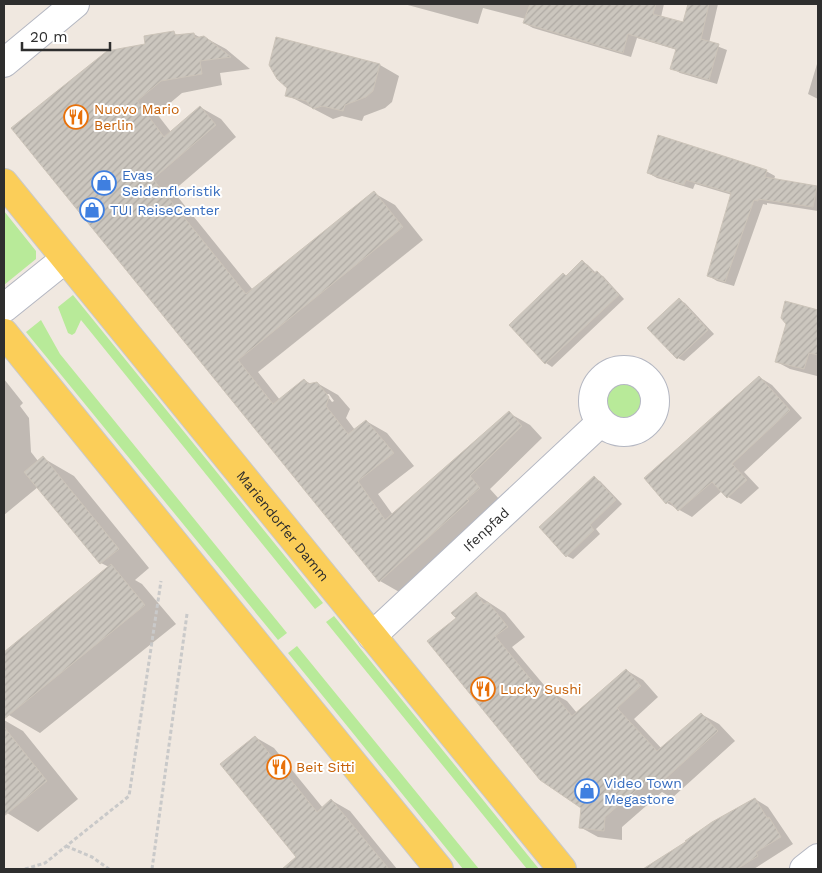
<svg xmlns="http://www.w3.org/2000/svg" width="822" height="873" font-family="'Work Sans',sans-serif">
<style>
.grass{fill:#b8ea99}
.shadow{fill:#0003;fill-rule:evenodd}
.building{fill:url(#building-hatch);stroke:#ccc4b9}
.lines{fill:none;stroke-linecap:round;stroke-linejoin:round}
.minor-casing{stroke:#b4b7c2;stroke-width:30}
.major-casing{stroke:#c9c9c9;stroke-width:30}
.path{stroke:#c9c9c9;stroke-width:3;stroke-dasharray:4 2.5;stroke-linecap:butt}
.minor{stroke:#fff;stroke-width:28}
.major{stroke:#fbce59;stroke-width:28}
.labels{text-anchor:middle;stroke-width:4;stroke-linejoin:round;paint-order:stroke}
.food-label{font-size:14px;fill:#c56008;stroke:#fff;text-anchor:start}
.shop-label{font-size:14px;fill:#366cbe;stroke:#fff;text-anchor:start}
.street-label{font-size:14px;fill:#2e2e2e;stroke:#fff}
</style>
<defs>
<pattern id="building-hatch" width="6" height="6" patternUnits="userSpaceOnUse" patternTransform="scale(1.25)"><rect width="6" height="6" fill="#cbc6be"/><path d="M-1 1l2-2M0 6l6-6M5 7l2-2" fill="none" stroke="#afaaa4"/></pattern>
</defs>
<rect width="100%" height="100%" fill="#f0e8e0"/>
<path class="grass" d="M4 211 36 251V259L4 285Z
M73 295 323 603 315 609 81 320 75 333 72 335 68 333 58 307Z
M41 320 60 354 287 633 278 640 26 332Z
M606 400a18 18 0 1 1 36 0a18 18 0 1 1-36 0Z
M334 616 539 869H527L326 622Z
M297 646 479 869H463L288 653Z"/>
<path class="shadow" d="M404 4H569L601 14 604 4H664L661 17 684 24 690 4H718L709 43 727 50 717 84 680 73 672 68 677 50 637 38 631 57 533 28 524 23 526 19 483 8 478 24Z
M174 33 179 36 194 34 201 38 204 37 226 49 250 69 220 73 222 85 182 93 157 114 171 132 200 107 221 119 236 137 173 191 253 290 374 193 395 205 423 240 258 372 280 400 304 380 311 384 317 383 338 395 350 409 346 418 355 430 366 421 387 433 414 466 378 494 393 515 509 413 530 425 542 438 490 489 500 500 401 593 380 581 13 129ZM326 394H329L334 401 332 402Z
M817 64H818V99L808 94Z
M380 65 399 76 392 102 385 108 364 116 362 121 342 116 333 119 287 95Z
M766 171 775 176 774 180 818 188V211L767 203V205L763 204 734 286 717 281 709 276 732 195 695 184 693 189 657 178 648 173Z
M582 261 588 265 596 273 603 276 624 299 552 367 546 363 564 274 567 276Z
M679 300 685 303 714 334 684 361 678 358Z
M786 303 818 311 817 376 790 369 777 362 787 323Z
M759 377 772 385 802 418 744 472 759 488 741 504 728 497 722 491 692 517 667 503 646 479Z
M4 379 23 403 20 406 29 418 31 452 38 461 43 458 74 476 149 568 135 580 142 584 176 624 40 733 9 715 4 709V654L109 567 101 563 38 487 4 515Z
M594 478 600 481 622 504 596 529 600 534 573 559 567 556Z
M476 594 505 613 525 637 512 647 549 691 567 701 577 713 626 670 643 680 658 697 634 719 662 749 701 714 719 724 735 741 672 798 662 792 622 827V840L598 837 580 827 582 807 458 618Z
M4 720 23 731 78 799 38 832 4 811Z
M255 737 274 748 323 808 331 800 350 811 397 869H284L297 857Z
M755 799 768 807 793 844 754 869H645Z"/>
<path class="building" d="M530 4H656L653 14 683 22 688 4H709L701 39 719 44 709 80 670 69 676 49 628 34 623 53 523 23Z
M174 31 175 35 194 33 195 38 204 36 231 57 200 61 202 74 161 81 137 101 164 137 200 106 216 125 153 179 246 294 374 191 403 227 238 360 273 404 304 379 308 384 317 382 329 397 326 406 348 434 366 420 394 453 358 481 385 520 509 411 522 426 470 476 480 488 467 499 469 501 379 582 11 128 107 51 145 44 144 36Z
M276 37 380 64 373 91 366 97 345 105 343 111 322 106 313 109 306 101 285 96 287 88 277 79 269 65Z
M658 135 767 170 765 177 817 186 813 207 758 199V201L754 200 725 282 707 276 731 193 686 180 684 185 647 173Z
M582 260 594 273 597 271 619 295 545 364 509 325 563 273 566 276Z
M679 298 708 330 677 359 647 328Z
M785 301 818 310V355L809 353 804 369 775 362 786 324 781 318Z
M759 376 790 410 732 464 747 480 727 498 712 482 678 511 669 501 666 504 644 478Z
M43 456 119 549 100 564 24 472Z
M594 476 616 500 590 525 594 530 566 557 539 527Z
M111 564 145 605 4 719V652Z
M476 592 484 604 488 602 508 627 495 636 543 694 549 689 572 716 626 669 641 686 617 708 657 751 701 713 718 731 654 789 647 781 605 817 604 831 579 828 581 808 540 780 427 641 456 618 451 613Z
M4 727 47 781 4 816Z
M255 736 317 812 331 799 389 869H282L296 857 220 764Z
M755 798 767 818 769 817 781 837 756 852 758 856 737 869H643L687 841H685L712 822Z"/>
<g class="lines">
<g class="minor-casing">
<g id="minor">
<path d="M4 63 75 4"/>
<path d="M4 308 65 259"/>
<circle cx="624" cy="401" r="31"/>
<path id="s1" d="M372 636 601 422"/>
<path d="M804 869 818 858"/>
</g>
</g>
<g class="major-casing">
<g id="major">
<path id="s2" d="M4 183 562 869"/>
<path d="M4 333 439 869"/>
</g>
</g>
<path class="path" d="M66 846 92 857 109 869
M25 869 45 863 129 796 161 581
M152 869 187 614"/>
<use href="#minor" class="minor"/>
<use href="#major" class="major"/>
</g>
<defs>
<g id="restaurant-ring" transform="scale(1.25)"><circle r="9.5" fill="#fff" stroke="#e8710a" stroke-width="1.5"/><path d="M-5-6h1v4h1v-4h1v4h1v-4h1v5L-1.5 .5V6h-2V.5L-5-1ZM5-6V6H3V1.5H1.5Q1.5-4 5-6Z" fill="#e8710a"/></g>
<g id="shop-ring" transform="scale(1.25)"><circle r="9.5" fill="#fff" stroke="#3f7fe0" stroke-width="1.5"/><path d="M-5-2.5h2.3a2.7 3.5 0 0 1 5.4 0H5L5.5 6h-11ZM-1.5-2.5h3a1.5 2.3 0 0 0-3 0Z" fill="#3f7fe0"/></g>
</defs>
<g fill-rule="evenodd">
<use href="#restaurant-ring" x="76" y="117"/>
<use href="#shop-ring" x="104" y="183"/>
<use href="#shop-ring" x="92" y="210"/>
<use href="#restaurant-ring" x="483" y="689"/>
<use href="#restaurant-ring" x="279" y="767"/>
<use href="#shop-ring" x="587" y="791"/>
</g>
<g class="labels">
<g class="food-label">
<text x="94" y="114">Nuovo Mario<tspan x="94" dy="16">Berlin</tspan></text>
<text x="500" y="694">Lucky Sushi</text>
<text x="296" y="772">Beit Sitti</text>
</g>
<g class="shop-label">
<text x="122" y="180">Evas<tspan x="122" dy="16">Seidenfloristik</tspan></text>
<text x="110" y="215">TUI ReiseCenter</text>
<text x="604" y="788">Video Town<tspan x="604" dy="16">Megastore</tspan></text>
</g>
<g class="street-label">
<text dy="5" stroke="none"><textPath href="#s2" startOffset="442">Mariendorfer Damm</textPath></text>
<text dy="5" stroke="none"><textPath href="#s1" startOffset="156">Ifenpfad</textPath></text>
</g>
</g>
<rect width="822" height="873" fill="none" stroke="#2e2e2e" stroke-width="10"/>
<path d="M22 42v8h88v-8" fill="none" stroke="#2e2e2e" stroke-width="2.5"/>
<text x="30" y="42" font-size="15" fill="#2e2e2e" stroke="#ffffff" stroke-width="4" paint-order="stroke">20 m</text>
</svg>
